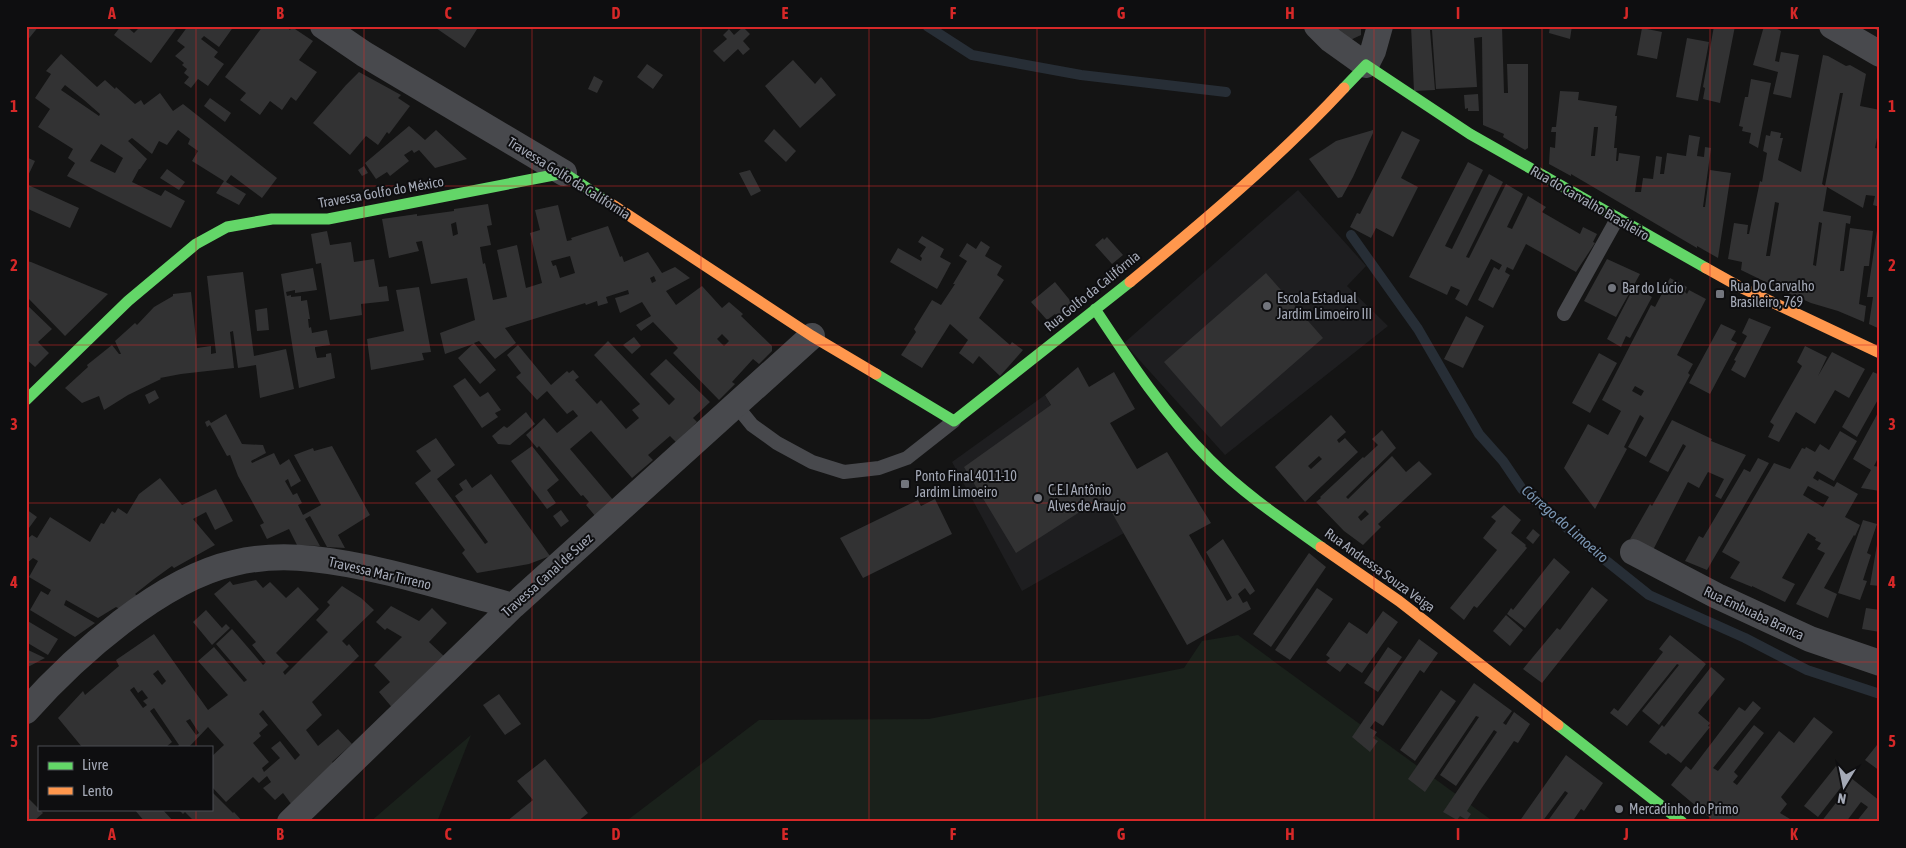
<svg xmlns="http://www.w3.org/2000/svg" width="1906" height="848" font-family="'Asap Condensed',sans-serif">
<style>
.built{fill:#1e1e20}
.green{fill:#1a211b}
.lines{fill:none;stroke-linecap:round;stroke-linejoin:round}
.stream{stroke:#272e36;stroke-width:10}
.building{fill:#323233;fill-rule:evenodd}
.lane{stroke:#48494d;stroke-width:14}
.street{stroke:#48494d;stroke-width:26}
.fast{stroke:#63d668;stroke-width:11}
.slow{stroke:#ff974d;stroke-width:11}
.grid{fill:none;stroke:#d62828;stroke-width:1;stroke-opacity:0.55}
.poi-dot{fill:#72757d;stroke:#0e0e10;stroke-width:2}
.labels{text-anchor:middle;stroke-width:4;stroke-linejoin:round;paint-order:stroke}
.street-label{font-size:14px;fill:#a4a9b6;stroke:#0e0e10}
.poi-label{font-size:14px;fill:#a4a9b6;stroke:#0e0e10;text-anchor:start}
.water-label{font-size:15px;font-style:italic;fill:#7a95b2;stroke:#0e0e10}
.neatline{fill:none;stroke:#d62828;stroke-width:2}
.grid-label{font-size:16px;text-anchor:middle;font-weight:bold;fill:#d62828}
</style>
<rect width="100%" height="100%" fill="#141414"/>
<path class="built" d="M1298 190 1366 266 1347 286 1388 326 1225 455 1124 343Z
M1045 395 1124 533 1022 591 952 462Z"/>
<path class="green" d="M1238 635 1494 822H625L759 720 929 719 1184 668 1202 641Z
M471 735 437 822H370Z"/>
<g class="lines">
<path class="stream" d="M927 26 972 55 1081 75 1226 92
M1351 235 1418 329 1479 434 1503 461 1522 489 1589 547 1649 595 1745 638 1807 670 1880 694"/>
</g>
<path class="building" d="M26 26H39L26 42Z
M121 26H126L134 33 138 29 135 26H178L151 63 114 35Z
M188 26H234L219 47 204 36 201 39 218 52 214 57 224 64 208 86 198 79 191 88 184 83 189 77 184 73 187 69 182 65 184 63 175 56 185 47 177 41Z
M263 26H285L290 30 292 27 313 41 299 60 317 72 296 101 291 97 282 110 270 101 260 115 240 100 246 93 225 77Z
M433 26H479L465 48Z
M1330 26H1361V35L1346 42Z
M1411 26H1502L1504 93H1508L1507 64H1528V148L1525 150 1503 137 1504 134 1483 125 1482 37 1474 38 1477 87 1436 89 1432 30H1430L1435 90 1414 91Z
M1550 26H1572L1570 39 1549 33Z
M1714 26H1735L1720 103 1703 99 1705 88 1703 87Z
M1764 26H1772L1781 31 1775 61 1779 62 1781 52 1799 55 1791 98 1773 94 1778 72 1753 65Z
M1870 26H1880V32Z
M743 27 750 34 743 41 750 49 743 55 738 49 724 62 713 51 727 39 723 35 729 29 734 35Z
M1642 28 1662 32 1657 59 1637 55Z
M1687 38 1709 42 1698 101 1676 97Z
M61 54 97 87 105 80 115 89 116 87 135 104 141 100 144 105 160 93 173 111 183 104 277 178 262 198 231 175 226 182 246 194 239 205 216 193 224 181 192 161 198 151 188 144 190 139 178 130 167 145 159 141 152 154 132 138 128 141 147 159 140 169H139L132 182 161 196 165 190 185 201 171 228 67 176 75 163 68 158 73 149 38 127 50 109 35 98 51 74 46 71ZM65 85 84 100 100 114 99 116 61 90ZM101 144 123 158 115 173 90 161Z
M1823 55 1828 56 1846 66 1850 65 1866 74 1860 106 1880 110V123L1875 148 1880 149V207L1873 205 1875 196 1866 195 1863 208 1827 187 1823 211 1851 216 1850 224 1846 223 1840 271H1844L1850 228 1873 231 1869 266H1864L1859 304 1866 306 1864 322 1838 311 1811 303 1786 292 1741 270 1742 262 1728 259 1734 223 1748 225 1747 234H1749L1760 181 1762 182 1767 153 1763 151 1766 135 1770 136 1771 131 1781 133 1780 138H1783L1778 160 1801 172ZM1840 93H1843L1825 186 1822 184ZM1775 202 1779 203 1770 256H1766ZM1819 222 1822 223 1816 266 1813 265Z
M793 60 815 84 821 77 836 95 800 128 765 86Z
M647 64 663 75 653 89 637 77Z
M359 72 401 95 398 98 410 106 389 134 387 132 378 145 366 136 350 155 313 123 346 85Z
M594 76 603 81 597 93 588 89Z
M1751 79 1771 83 1758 148 1749 143 1751 133 1742 131 1743 127 1739 126 1745 97H1748Z
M1560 91 1579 92 1578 100 1617 106 1615 116H1617L1614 148H1617L1616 161H1618L1619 153 1640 156 1635 192H1641L1643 178 1653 179 1656 156 1662 157 1660 174H1664L1667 153 1686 156 1689 135 1700 137 1697 156 1704 157 1705 147 1711 148 1703 207H1705L1710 170 1731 173 1718 258 1697 246V248L1571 174V176L1549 164 1550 147 1555 148 1556 132H1551L1552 127H1556ZM1594 127H1598L1595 156H1591Z
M1478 94 1479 111H1468V108L1465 109 1464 95Z
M210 98 231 113 225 122 204 106Z
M409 126 425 140 436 130 467 159 435 168 419 150 414 153 412 150 404 155 409 161 390 176 387 172 376 179 365 163Z
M774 129 796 151 786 162 764 141Z
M1373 130V133L1353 177 1342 197 1338 198 1309 159 1336 141Z
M1402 131 1420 140 1401 178 1418 187 1393 237 1376 228 1371 238 1350 227 1357 213 1360 214Z
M26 157 35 161 26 180Z
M1468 162 1483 170 1445 246 1452 249 1489 174 1503 182 1466 257 1469 258 1506 184 1523 194 1507 227 1512 229 1528 196 1546 207 1542 212 1580 234 1583 227 1597 234 1593 242 1595 243 1576 272 1526 244 1513 270 1507 267 1505 272 1510 275 1493 308 1478 300 1494 267 1499 270 1502 265 1491 259 1467 306 1455 299 1460 290 1451 286 1447 295 1409 277Z
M364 166 368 173 362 176 358 170Z
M167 169 185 182 179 190 160 178Z
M750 170 761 191 751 196 739 173Z
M26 184 79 208 70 228 26 208Z
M488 204 492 225 487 226 491 245 480 247 483 264 485 263 493 300 507 297 497 250 517 245 526 288 542 283 530 233 540 230 535 210 558 205 567 241 572 240 571 238 608 226 620 257 622 256 624 262 648 252 662 273 675 267 690 278 666 291 676 305 702 286 722 308 729 302 743 314 741 316 772 346V351L759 364 753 359 732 382 735 384 719 400 673 353 678 348 653 322 641 331 636 325 651 316 642 302 620 313 615 298 629 294 628 290 606 297 608 303 598 306 597 301 586 305 585 303 582 304 505 328 516 343 495 359 479 341 474 343 496 370 480 384 458 358 473 344 445 354 440 333 475 320 467 278 431 284 422 241 416 242 419 251 389 258 382 219 417 214V216L454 211V209ZM456 222 458 234 453 236 451 224ZM570 256 575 273 560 278 556 265 553 266 551 261ZM654 276 656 281 652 283 650 278ZM722 334 729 341 724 346 717 339Z
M1879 217H1880V329L1869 324 1873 297H1867Z
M327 231 330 245 351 242 354 262 374 259 379 287 387 286 389 301 361 304 362 315 330 320 321 263 316 264 311 234Z
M922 236 944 249 940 257 951 263 937 289 890 262 898 248 921 261 922 258 920 256 926 247 918 242Z
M1107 237 1123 255 1112 264 1095 245 1103 238 1104 240Z
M981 241 990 247 985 256 1002 266 997 275 1004 280 979 318 1010 345 1012 342 1023 350 1000 376 979 356 973 364 959 353 968 340 950 324 922 368 901 355 916 332 914 329 932 300 941 305 955 284H953L967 261 959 256 967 243 976 249Z
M1607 259 1640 274 1616 317 1584 301Z
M26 261 31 262 108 294 65 336 28 298 26 300Z
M313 268 317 290 295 293V290L286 292 287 296 291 295V297L301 296V301L307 300 310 319H308L309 328 311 327 312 333 327 330 330 345 315 347V349L317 358 326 357V354L331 353 335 378 299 388 281 274Z
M243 272 254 356 286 349 294 389 260 398 256 365 238 368 233 331 230 332 234 368 181 374 160 378 161 379 128 395 104 410 99 396 82 403 65 388 88 367 87 365 112 345 119 354H121L115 341 135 323 137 325 154 307 173 296V294L191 292 197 348 211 346V354L216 353 207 276Z
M1266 273 1323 338 1221 427 1164 362Z
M1670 278 1687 287 1685 292 1687 294 1689 290 1706 299 1677 355 1693 364 1688 373 1690 375 1646 457 1628 447 1644 418 1640 415 1624 447 1627 449 1595 509 1564 468 1588 424 1608 435 1621 411 1602 400 1651 305 1655 307ZM1635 386 1644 391 1641 396 1632 391Z
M1055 282 1073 304 1058 317 1055 314 1047 320 1031 302Z
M419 287 431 352 422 353 424 360 371 370 367 339 404 331 396 290Z
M1634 287 1652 297 1630 338 1626 336 1621 347 1607 339Z
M26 304 52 329 38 342 49 353 35 367 26 359Z
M267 308 269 330 257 331 255 310Z
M1466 316 1484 326 1463 368 1444 359Z
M1749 318 1771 327 1745 378 1731 370 1736 361 1734 360 1747 336 1742 333Z
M1721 324 1736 331 1731 340 1737 343 1710 394 1689 383Z
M634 337 641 346 632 354 623 345Z
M608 341 669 405 675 399 650 374 666 359 710 402 693 418 697 422 676 442 670 436 648 455 653 460 632 478 591 431 570 449 614 501 596 517 586 505 589 502 583 495 581 496 539 446 537 448 526 435 544 418 557 433 578 416 573 410 567 414 547 391 537 400 516 377 521 373 507 355 518 345 551 385 567 371 569 373 573 370 579 377 575 380 597 404 601 400 626 429 639 418 632 410 640 404 594 355Z
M1805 346 1827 357 1818 376 1832 352 1865 369 1849 398 1835 390 1815 424 1796 412 1779 442 1768 437 1774 425 1770 422 1802 366 1797 362Z
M1599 353 1617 363 1590 413 1572 403Z
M1078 367 1089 387 1114 372 1135 409 1110 423 1137 469 1167 452 1211 523 1189 535 1227 601 1232 598 1206 552 1223 539 1255 591 1250 595 1245 588 1238 594 1243 603 1247 601 1251 609 1187 645 1103 497 1016 553 964 467 1051 405 1045 395Z
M1873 372 1880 375V396L1857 437 1842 427Z
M465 378 480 397 488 392 501 410 495 413 498 417 482 428 453 386Z
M155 390 159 398 149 404 145 395Z
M1880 409V461L1877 460 1874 466 1880 467V491L1861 488 1871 470 1853 459Z
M526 412 535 424 510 445 498 444 492 436 504 426 507 428Z
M226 414 242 444 263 445 266 453 251 461 252 463 274 453 280 465 289 459 301 481 291 487 288 479 285 481 293 495 297 493 302 503 298 505 303 515 321 505 294 455 313 448 314 451 332 446 370 515 338 535 345 548 327 547 310 516 305 519 320 546 297 545 289 529 267 539 260 525 264 523 238 476 230 455 227 456 210 425 207 427 205 422 209 420 211 423Z
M1331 415 1346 432 1337 440 1339 443 1345 438 1358 452 1305 502 1275 467ZM1319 456 1322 459 1311 469 1308 466Z
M1672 420 1712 439 1711 441 1746 455 1721 499 1715 496 1724 479 1708 472 1699 488 1688 482 1653 550 1630 539 1650 504 1652 506 1686 446 1683 444 1668 472 1649 462Z
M1382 430 1396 448 1346 497 1348 499 1392 456 1406 472 1419 461 1432 474 1378 524 1381 527 1363 545 1344 531 1316 502 1321 498 1320 497 1363 457 1364 458 1378 445 1372 439ZM1365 510 1369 514 1361 521 1358 517Z
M1840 431 1857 441 1834 481 1817 471 1813 478 1818 481 1819 479 1834 487 1837 482 1858 494 1845 517 1860 525 1855 536 1854 535 1824 588 1837 594 1828 618 1796 604 1825 553 1817 549 1821 543 1815 540 1816 538 1808 533 1782 578 1795 584 1785 602 1752 586V587L1730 578 1740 562 1722 552 1774 463 1790 469 1802 448 1805 449 1806 447 1815 452 1820 444 1829 450ZM1808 486 1829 497 1823 507 1803 495Z
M436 438 455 465 437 479 485 544 488 542 455 496 463 490 459 484 466 479 472 488 491 474 550 556 529 564 477 573 462 553 465 550 415 483 431 471 416 451Z
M532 446 559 480 547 490 556 503 547 509 511 461Z
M1758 458 1769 463 1707 570 1685 561 1699 536 1703 538 1744 469 1750 472Z
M160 478 182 505 216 489 233 521 215 530 206 512 193 519 215 545 174 568 172 566 154 579 135 594 140 598 124 611 116 607 98 618 66 600 64 605 95 623 75 637 30 610 41 591 48 595 51 590 29 577 38 561 33 558 26 564V540L32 535 37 538 50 517 90 542 101 523 104 524 112 511 115 513 118 508 127 514 139 494Z
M935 499 952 534 863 578 840 538 918 500 921 506Z
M1504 505 1521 520 1511 533 1526 545 1525 546 1527 548 1477 608 1474 606 1464 620 1450 608 1497 550 1483 538 1496 521 1491 517Z
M26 509 37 517 26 532Z
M561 510 569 521 561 527 553 516Z
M1863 520 1877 524 1867 553 1871 555 1863 580 1867 581 1860 600 1838 593Z
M1533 529 1540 535 1533 544 1526 538Z
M1878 539H1880V586L1870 585Z
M1309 553 1326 567 1271 647 1253 634Z
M1554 558 1570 572 1525 628 1507 614 1511 608 1513 610Z
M256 580 263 588 270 582 286 598 298 587 319 609 276 653 289 666 283 672 285 675 328 632 316 620 330 605 327 602 342 586 361 598 374 610 342 641 347 646 349 644 359 656 312 702 322 715 306 730 318 746 338 729 352 744 332 762 336 767 292 805 283 793 275 800 263 788 271 782 267 776 259 783 253 777 226 802 211 786V757L224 745 208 727 189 747H177L179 745 154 708 150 711 172 742 166 747H82L58 718 83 691 85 695 119 666 116 660 154 634 208 710 228 695 198 661 214 647 244 682 247 680 216 644 232 629 263 665 266 662 252 645 256 642 214 594 230 581 233 585ZM158 670 166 681 162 685 153 674ZM134 687 138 693 142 690 148 698 143 701 147 705 143 708 130 690ZM263 710 300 755 295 760 280 741 271 748 280 758 264 772 262 768 269 762 253 743 261 736 259 733 268 725 259 714ZM190 719 199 733 196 735 186 721Z
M1592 587 1608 600 1542 683 1523 669 1557 628 1560 630Z
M1317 588 1333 599 1290 660 1275 650Z
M391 606 419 621 432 608 447 623 429 642 447 659 395 711 379 692 390 682 374 665 402 637 387 628 385 630 376 622Z
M1866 608 1880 610V632L1862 629Z
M206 610 222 628 226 624 230 628 212 645 193 622Z
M1383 611 1398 622 1362 673 1347 663 1340 672 1326 662 1330 658 1326 655 1349 622 1367 634Z
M1506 615 1523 630 1510 646 1493 631Z
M26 620 58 639 48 655 26 642Z
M1670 635 1706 664 1659 725 1642 711 1679 665 1677 664 1627 726 1610 713 1614 708 1618 711 1663 652 1659 649Z
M1419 639 1438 653 1424 673 1420 670 1383 726 1375 721 1370 728 1377 732 1373 738 1378 741 1370 752 1352 737Z
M1388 647 1402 657 1378 692 1364 683Z
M26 649 45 658 26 668Z
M1711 667 1725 679 1698 713 1710 723 1708 726 1710 727 1681 763 1668 753 1666 755 1649 742 1662 725 1664 727Z
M1474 683 1512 711 1503 723 1506 725 1514 712 1530 724 1518 743 1514 741 1479 792 1467 811 1471 814 1467 820 1460 816 1457 820 1443 812 1497 732 1494 730 1456 786 1440 775 1479 717 1476 716 1425 792 1408 779Z
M1441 690 1456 701 1415 761 1400 750Z
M499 694 521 724 505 735 483 705Z
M1753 701 1761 708 1713 768 1718 771 1754 725 1764 733 1734 772 1738 776 1733 782 1737 785 1779 731 1794 743 1814 717 1833 732 1781 797 1787 804 1780 813 1790 819 1788 822H1715L1671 785 1686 766 1691 770 1739 707 1745 711Z
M1877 745 1880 747V771L1865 760Z
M1566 755 1603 783 1584 811 1581 809 1572 822H1547L1568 793 1565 791 1542 822H1519Z
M545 759 588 813 577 822H506L533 800 517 781Z
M1836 766 1880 801V822H1856L1868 807 1861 802 1846 822H1821L1846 790 1842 786 1818 817 1804 806Z
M211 791 233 813 234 812 243 822H195L185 812 183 814 178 809H211Z
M26 796 43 813 33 822H26Z
M134 809H162L174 822H145Z"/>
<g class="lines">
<path class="lane" d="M1564 314 1617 219
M735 404 752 425 777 443 812 462 844 472 879 468 907 458 954 421"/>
<path class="street" d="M323 26 364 54 564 173
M1317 26 1331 40 1366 65 1373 51 1380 26
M1832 26 1880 54
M1633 552 1717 596 1810 639 1880 663
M26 711C75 656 161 579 234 563 259 557 288 556 313 559 379 566 449 589 513 606
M290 822 513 606 812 336"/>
<path class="fast" d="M1344 88 1366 65 1470 134 1706 268
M1095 309C1130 362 1165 415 1210 460 1243 493 1283 520 1321 547
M876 374 954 421 1130 282
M26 400 128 301 196 244 227 227 272 219H328L564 173 610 203
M1558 725 1682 822"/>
<path class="slow" d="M610 203 812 336 876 374
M1706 268 1740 287 1880 353
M1130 282C1204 221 1279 158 1344 88
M1321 547 1399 601 1558 725"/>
</g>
<path class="grid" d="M196 26V747M364 26V822M532 26V822M701 26V822M869 26V822M1037 26V822M1205 26V822M1374 26V822M1542 26V822M1710 26V822M26 186H1880M26 345H1880M26 503H1880M26 662H1880M196 809V822"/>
<g class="poi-dot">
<circle cx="1612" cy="288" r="5"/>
<rect x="1715" y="289" width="10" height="10" rx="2.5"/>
<circle cx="1267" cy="306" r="5"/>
<rect x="900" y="479" width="10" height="10" rx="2.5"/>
<circle cx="1038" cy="498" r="5"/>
<circle cx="1619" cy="809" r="5"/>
</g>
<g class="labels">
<g class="street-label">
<text transform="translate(569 178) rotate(32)" y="5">Travessa Golfo da Califórnia</text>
<text transform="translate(381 192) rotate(-10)" y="5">Travessa Golfo do México</text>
<text transform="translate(1590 203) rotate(30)" y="5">Rua do Carvalho Brasileiro</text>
<text transform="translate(1092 291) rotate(-39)" y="5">Rua Golfo da Califórnia</text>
<text transform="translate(1380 570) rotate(36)" y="5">Rua Andressa Souza Veiga</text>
<text transform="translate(380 573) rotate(13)" y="5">Travessa Mar Tirreno</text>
<text transform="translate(547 575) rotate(-42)" y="5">Travessa Canal de Suez</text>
<text transform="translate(1754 613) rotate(25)" y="5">Rua Embuaba Branca</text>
</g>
<g class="poi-label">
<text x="1730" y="291">Rua Do Carvalho<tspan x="1730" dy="16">Brasileiro, 769</tspan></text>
<text x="1622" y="293">Bar do Lúcio</text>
<text x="1277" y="303">Escola Estadual<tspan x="1277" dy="16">Jardim Limoeiro III</tspan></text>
<text x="915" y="481">Ponto Final 4011-10<tspan x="915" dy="16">Jardim Limoeiro</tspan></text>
<text x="1048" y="495">C.E.I Antônio<tspan x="1048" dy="16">Alves de Araujo</tspan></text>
<text x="1629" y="814">Mercadinho do Primo</text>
</g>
<g class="water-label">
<text transform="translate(1565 524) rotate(41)" y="5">Córrego do Limoeiro</text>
</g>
</g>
<rect width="1906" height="848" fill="none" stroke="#0e0e10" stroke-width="55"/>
<rect x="38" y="746" width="175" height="65" fill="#0e0e10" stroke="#4a4c52"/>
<rect x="48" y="762" width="25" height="8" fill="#63d668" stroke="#4a4c52"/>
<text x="82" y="770" font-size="15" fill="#a4a9b6">Livre</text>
<rect x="48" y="787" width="25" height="8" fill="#ff974d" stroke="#4a4c52"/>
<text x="82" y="796" font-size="15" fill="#a4a9b6">Lento</text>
<g transform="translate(1844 786) rotate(190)" stroke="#0e0e10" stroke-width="4" paint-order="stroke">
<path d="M0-4L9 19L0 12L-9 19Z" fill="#a4a9b6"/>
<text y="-8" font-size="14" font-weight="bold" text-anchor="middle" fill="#a4a9b6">N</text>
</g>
<rect x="28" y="28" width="1850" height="792" class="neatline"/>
<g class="grid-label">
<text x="112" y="19">A</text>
<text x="280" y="19">B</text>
<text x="448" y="19">C</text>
<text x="616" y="19">D</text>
<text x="785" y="19">E</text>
<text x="953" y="19">F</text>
<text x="1121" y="19">G</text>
<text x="1290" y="19">H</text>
<text x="1458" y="19">I</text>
<text x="1626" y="19">J</text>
<text x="1794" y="19">K</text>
<text x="14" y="112">1</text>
<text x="1892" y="112">1</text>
<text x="14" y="271">2</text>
<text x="1892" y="271">2</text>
<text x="14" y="430">3</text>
<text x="1892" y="430">3</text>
<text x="14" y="588">4</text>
<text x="1892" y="588">4</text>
<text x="14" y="747">5</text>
<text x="1892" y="747">5</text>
<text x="112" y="840">A</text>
<text x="280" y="840">B</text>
<text x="448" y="840">C</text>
<text x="616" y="840">D</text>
<text x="785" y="840">E</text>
<text x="953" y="840">F</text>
<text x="1121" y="840">G</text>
<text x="1290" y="840">H</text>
<text x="1458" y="840">I</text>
<text x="1626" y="840">J</text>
<text x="1794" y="840">K</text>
</g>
</svg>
